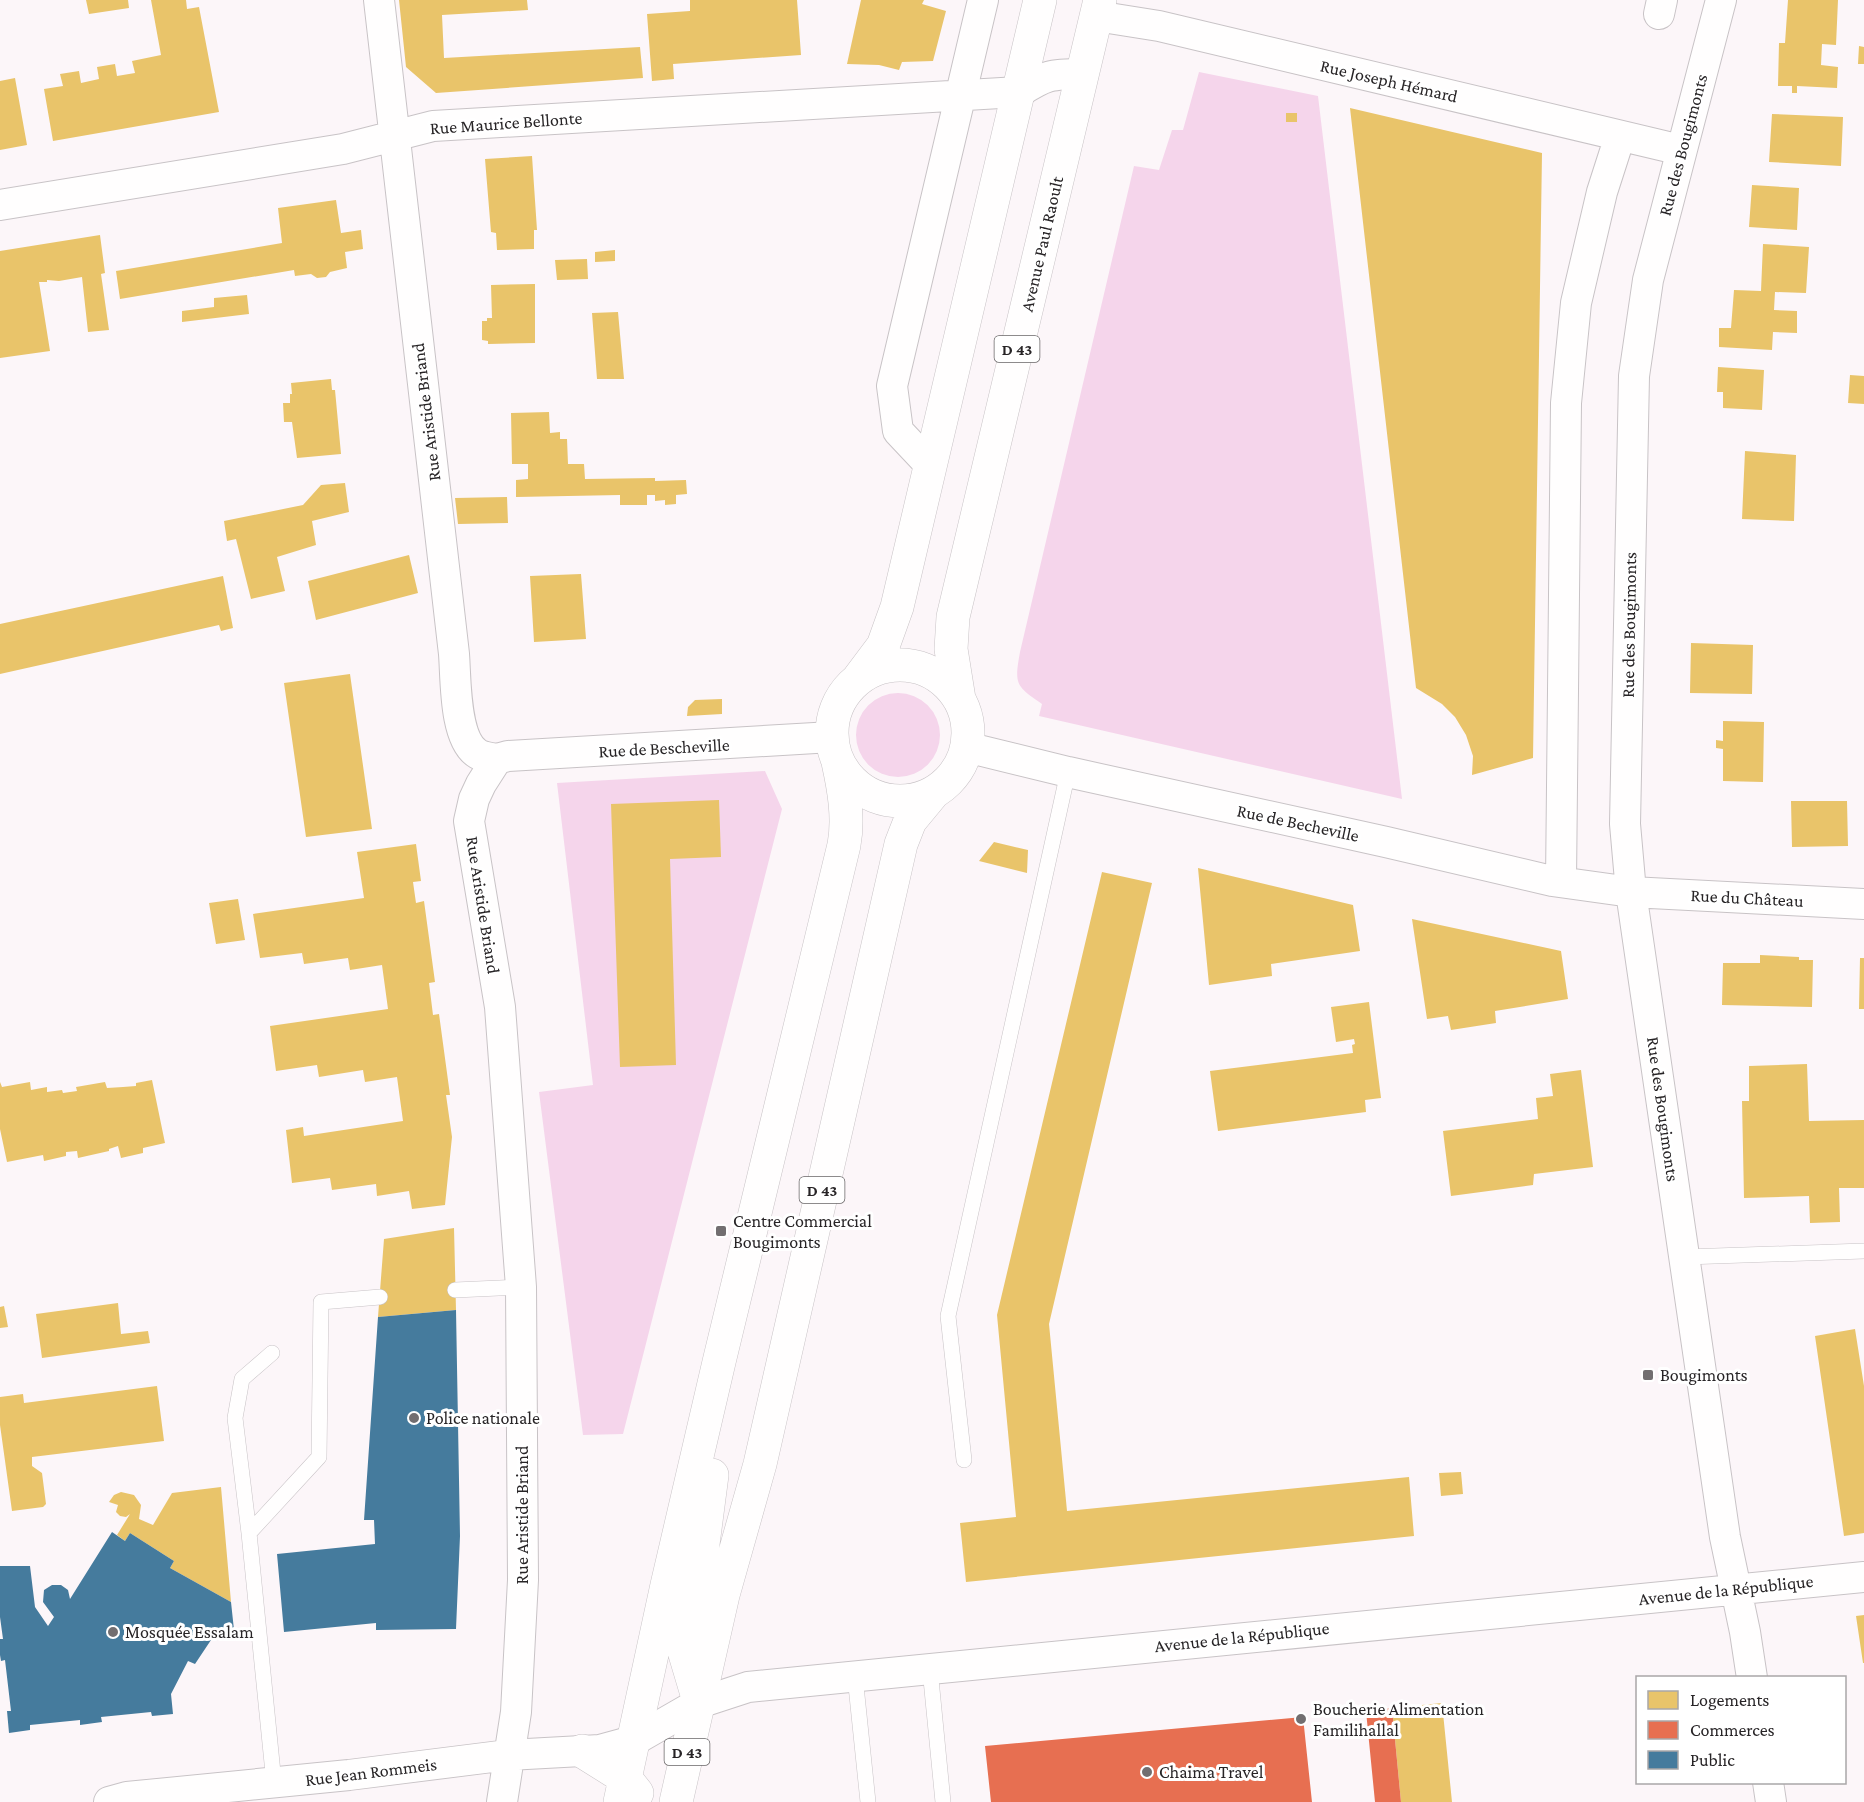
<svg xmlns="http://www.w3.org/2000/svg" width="1864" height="1802" font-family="'Crimson Pro',serif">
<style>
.green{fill:#f5d5eb}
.homes{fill:#e9c46a}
.shops{fill:#e76f51}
.public{fill:#457b9d}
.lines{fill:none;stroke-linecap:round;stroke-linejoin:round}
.service-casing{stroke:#c8c3c6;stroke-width:16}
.minor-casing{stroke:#c8c3c6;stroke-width:32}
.primary-casing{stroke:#c8c3c6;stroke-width:34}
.service{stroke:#fffefe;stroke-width:15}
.minor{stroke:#fffefe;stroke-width:30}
.primary{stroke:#fffefe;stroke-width:33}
.poi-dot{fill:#726e70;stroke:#fff;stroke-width:2}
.labels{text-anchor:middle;stroke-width:6;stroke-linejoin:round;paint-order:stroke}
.shield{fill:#fff;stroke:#686667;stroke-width:1.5}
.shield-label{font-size:16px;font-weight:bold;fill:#272426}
.street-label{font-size:18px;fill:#272426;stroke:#fff}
.poi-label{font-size:18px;fill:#272426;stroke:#fff;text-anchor:start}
</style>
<rect width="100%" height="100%" fill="#fcf6f9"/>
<path class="green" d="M1199 72 1318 96 1402 799 1039 716 1042 704C1016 686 1014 685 1020 652L1134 166 1159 170 1172 130H1183Z
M856 735a42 42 0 1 1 84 0a42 42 0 1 1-84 0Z
M765 771 782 809 623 1434 583 1435 539 1092 593 1085 557 783Z"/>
<path class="homes" d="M86 0H128L129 8 89 14Z
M151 0H186L187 9 199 7 219 112 53 141 44 89 63 86 60 74 79 71 81 83 99 79 97 67 115 64 117 76 135 73 132 61 161 55Z
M399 0H527L528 10 442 15 444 58 640 47 643 78 436 93 406 67Z
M690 0H797L801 55 673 64 674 79 652 81 647 14 690 11Z
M861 0H924L922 4 946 11 933 61 902 62 899 70 879 65 847 64Z
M1788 0H1838L1836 45 1822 44 1821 65 1838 67 1837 88 1797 86V93H1792V86H1778L1779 43H1785Z
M1859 46 1864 47V64H1858Z
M15 78 27 145 0 150V81Z
M1350 108 1542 153 1533 758 1472 775 1473 756 1466 735 1455 717 1442 704 1416 688Z
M1286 113H1297V122H1286Z
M1772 114 1843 117 1841 166 1769 162Z
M532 156 537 230H534V249L497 250 496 233 491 232 485 159Z
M1752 185 1799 188 1797 230 1749 227Z
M336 200 341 233 361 230 363 249 345 252 347 268 330 272 326 277 317 278 311 274 295 276 294 270 120 299 116 271 282 243 278 208Z
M100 235 105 273 101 274 109 330 88 332 82 277 59 281 47 280V282H39L50 351 0 358V251Z
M1763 244 1809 247 1806 293 1775 292 1774 310 1797 311V333L1773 332 1772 350 1719 347V328H1731L1734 290 1761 291Z
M615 250V261L595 262V252Z
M587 259 588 279 557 280 555 260Z
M535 284V343L488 344V341L482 340V321H487V318H492L491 285Z
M247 295 249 314 182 322V311L214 307V298Z
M618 312 624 379H597L592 313Z
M1718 367 1764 370 1762 410 1723 408V392H1717Z
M1850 375 1864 376V404L1848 403Z
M331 379 332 390H335L341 454 297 458 292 422H284L283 403H290V394H292L291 383Z
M549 412 550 433 560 432V439H567L568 464H584L585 479 655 478V481L686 480 687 494 676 495V504L665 505V500L655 501V495H647V505H620V495L516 497V480L528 479V464H512L511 413Z
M1745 451 1796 455 1794 521 1742 519Z
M345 483 349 512 312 521 316 545 277 557 285 591 251 599 236 539 227 541 224 521 303 505 321 485Z
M507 497 508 523 458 524 455 498Z
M409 555 418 593 316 620 308 581Z
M581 574 586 639 534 642 530 576Z
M223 576 233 628 221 631 219 625 0 674V624Z
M1691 643 1753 645 1752 694 1690 693Z
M350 674 372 829 306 837 284 683Z
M722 699V714L687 716 688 707 695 700Z
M1723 721 1764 722 1763 782 1723 781V749L1716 748V740L1723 741Z
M719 800 721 857 670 859 676 1065 620 1067 611 804Z
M1791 801H1847L1848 846 1792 847Z
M994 842 1028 850 1027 873 979 861Z
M416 844 421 881 413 882 416 903 424 901 435 982 429 983 433 1015 439 1014 450 1095H446L452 1137 445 1205 412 1209 409 1191 377 1196 376 1184 332 1190 330 1178 292 1183 286 1130 303 1127 304 1136 403 1121 397 1077 365 1082 363 1070 319 1077 317 1065 276 1071 270 1026 388 1009 382 965 350 970 348 958 304 964 302 953 260 958 253 914 364 898 357 852Z
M1198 868 1353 905 1360 951 1271 964 1272 976 1209 985Z
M1102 872 1152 883 1049 1324 1067 1511 1409 1477 1414 1536 966 1582 960 1523 1016 1517 997 1315Z
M238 899 245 940 216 944 209 903Z
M1412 919 1561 951 1568 999 1495 1011 1496 1023 1451 1030 1448 1016 1427 1019Z
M1760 955 1799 957V960H1813L1812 1007 1722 1005 1723 963H1760Z
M1860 958H1864V1009H1859Z
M1369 1002 1381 1098 1365 1100 1366 1112 1218 1131 1210 1071 1353 1053 1352 1045 1355 1044 1354 1039 1336 1042 1331 1007Z
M1807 1064 1809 1121 1864 1120V1188H1839L1840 1222 1810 1223 1809 1196 1744 1198 1742 1101H1749V1066Z
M1581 1070 1593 1167 1534 1174 1533 1185 1451 1196 1443 1131 1538 1119 1536 1098 1553 1096 1550 1074Z
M152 1080 165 1143 143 1148V1153L121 1158 118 1146 109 1149V1151L78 1158 77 1151 66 1152V1156L44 1161 43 1155 7 1162 0 1129V1082L2 1087 30 1082 31 1090 47 1087V1092L62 1090 63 1093 77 1091 76 1087 105 1082 107 1088 123 1087 136 1086V1083Z
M454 1228 456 1310 378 1317 384 1239Z
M118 1303 121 1334 148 1331 150 1343 42 1358 36 1314Z
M4 1306 8 1327 0 1328V1307Z
M1855 1329 1864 1386V1533L1844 1536 1815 1336Z
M157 1386 164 1441 32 1457V1466L42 1473 46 1504 43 1507 12 1511 0 1425V1397L23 1394 24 1403Z
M1461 1472 1463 1494 1441 1496 1439 1473Z
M221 1487 231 1602 170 1568 174 1561 130 1533 125 1541 117 1535 130 1514 126 1517 120 1516 116 1512 118 1505 109 1502 114 1495 121 1492 134 1495 141 1505 139 1519 153 1525 172 1493Z
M1864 1615V1663H1863L1856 1616Z
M1442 1703 1452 1802H1401L1392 1708Z"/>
<path class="shops" d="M1392 1708 1401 1802H1375L1366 1711Z
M1303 1717 1312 1802H991L985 1746Z"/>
<path class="public" d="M456 1310 460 1536 456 1629 376 1630V1623L284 1632 277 1554 375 1544 374 1520H364L378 1317Z
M112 1532 125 1541 130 1533 174 1561 170 1568 231 1602 234 1630 213 1633V1637L195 1664 188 1661 171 1694 173 1714 152 1716 151 1712 101 1717 102 1722 80 1725V1720L30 1725V1730L9 1733 7 1711H11L5 1660 1 1661 0 1655V1639H3L0 1617V1566H30L35 1607 48 1626 54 1617 43 1602 44 1590 52 1585H61L68 1590 70 1599Z"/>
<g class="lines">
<g class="service-casing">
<path id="service" d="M1685 1257 1864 1251
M455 1290 521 1287
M964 1460 948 1316 1068 772
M249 1533 235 1418 242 1379 272 1353
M930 1669 943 1802
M855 1676 868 1802
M274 1783 249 1533 319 1457 321 1302 380 1297"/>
</g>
<g class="minor-casing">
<path id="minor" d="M379 0 454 654C456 679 454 740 478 754 483 757 491 758 497 759
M1721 0 1648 280 1634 376 1625 824 1631 892 1725 1537 1745 1632 1752 1678
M1659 14 1662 0
M1096 16 1159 26 1681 150
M0 205 343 149 433 126 1019 92C1046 75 1050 74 1083 74
M930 465 898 431 892 386 983 0
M966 747 1068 772 1386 842 1552 881 1631 892 1864 904
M497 759 481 784 474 799 469 821 500 1007 521 1287 523 1580 516 1712 502 1802
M497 759 508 756 832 737
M1561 882 1566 403 1576 303 1602 192 1620 136
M1768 1782 1771 1802
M109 1802 127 1797 349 1775 508 1755 600 1750 633 1741 699 1703 748 1687 1864 1577"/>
</g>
<g class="primary-casing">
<path id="primary" d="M832 733a68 68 0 1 1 136 0a68 68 0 1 1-136 0Z
M859 678 883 646 897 607 1040 0
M959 699 951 649 953 617 1100 0
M699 1701 685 1654 697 1590 712 1475
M582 1751 625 1778 637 1793
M620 1802 667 1585 719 1362 844 845C849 818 844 789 838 762
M676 1802 723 1595 760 1464 901 844 910 821 934 792"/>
</g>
<use href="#service" class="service"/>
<use href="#minor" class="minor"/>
<use href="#primary" class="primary"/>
</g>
<g class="poi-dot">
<rect x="715" y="1225" width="12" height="12" rx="3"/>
<rect x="1642" y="1369" width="12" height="12" rx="3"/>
<circle cx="414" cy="1418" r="6"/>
<circle cx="113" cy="1632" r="6"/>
<circle cx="1301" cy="1719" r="6"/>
<circle cx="1147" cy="1772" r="6"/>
</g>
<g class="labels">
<g class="shield">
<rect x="994.5" y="336" width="45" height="26" rx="4.5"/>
<rect x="799.5" y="1177" width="45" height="26" rx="4.5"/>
<rect x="664.5" y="1739" width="45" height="26" rx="4.5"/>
</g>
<g class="shield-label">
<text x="1017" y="355">D 43</text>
<text x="822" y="1196">D 43</text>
<text x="687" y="1758">D 43</text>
</g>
<g class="street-label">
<text transform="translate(1389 81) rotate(13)" y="6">Rue Joseph Hémard</text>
<text transform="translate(506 123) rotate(-4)" y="6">Rue Maurice Bellonte</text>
<text transform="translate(1683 145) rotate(-75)" y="6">Rue des Bougimonts</text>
<text transform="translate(1042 244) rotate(-77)" y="6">Avenue Paul Raoult</text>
<text transform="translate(426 412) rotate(-97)" y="6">Rue Aristide Briand</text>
<text transform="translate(1629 625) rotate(-89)" y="6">Rue des Bougimonts</text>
<text transform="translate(664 748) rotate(-3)" y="6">Rue de Bescheville</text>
<text transform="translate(1298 823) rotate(12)" y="6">Rue de Becheville</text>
<text transform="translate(1747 898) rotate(3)" y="6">Rue du Château</text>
<text transform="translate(483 905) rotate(81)" y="6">Rue Aristide Briand</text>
<text transform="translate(1663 1109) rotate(82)" y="6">Rue des Bougimonts</text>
<text transform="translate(522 1515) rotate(-90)" y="6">Rue Aristide Briand</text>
<text transform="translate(1726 1590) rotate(-6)" y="6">Avenue de la République</text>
<text transform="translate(1242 1637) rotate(-6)" y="6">Avenue de la République</text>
<text transform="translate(371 1772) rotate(-7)" y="6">Rue Jean Rommeis</text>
</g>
<g class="poi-label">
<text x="733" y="1227">Centre Commercial<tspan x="733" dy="21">Bougimonts</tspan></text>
<text x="1660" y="1381">Bougimonts</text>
<text x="426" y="1424">Police nationale</text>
<text x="125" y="1638">Mosquée Essalam</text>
<text x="1313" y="1715">Boucherie Alimentation<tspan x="1313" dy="21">Familihallal</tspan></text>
<text x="1159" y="1778">Chaima Travel</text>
</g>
</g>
<rect x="1636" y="1676" width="210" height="108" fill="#ffffff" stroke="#a9a7a8" stroke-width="1.5"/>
<rect x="1648" y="1691" width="30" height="18" fill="#e9c46a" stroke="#a9a7a8" stroke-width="1.5"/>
<text x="1690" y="1706" font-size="18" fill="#272426">Logements</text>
<rect x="1648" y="1721" width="30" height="18" fill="#e76f51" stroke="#a9a7a8" stroke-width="1.5"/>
<text x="1690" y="1736" font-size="18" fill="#272426">Commerces</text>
<rect x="1648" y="1751" width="30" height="18" fill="#457b9d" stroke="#a9a7a8" stroke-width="1.5"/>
<text x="1690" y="1766" font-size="18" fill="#272426">Public</text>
</svg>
